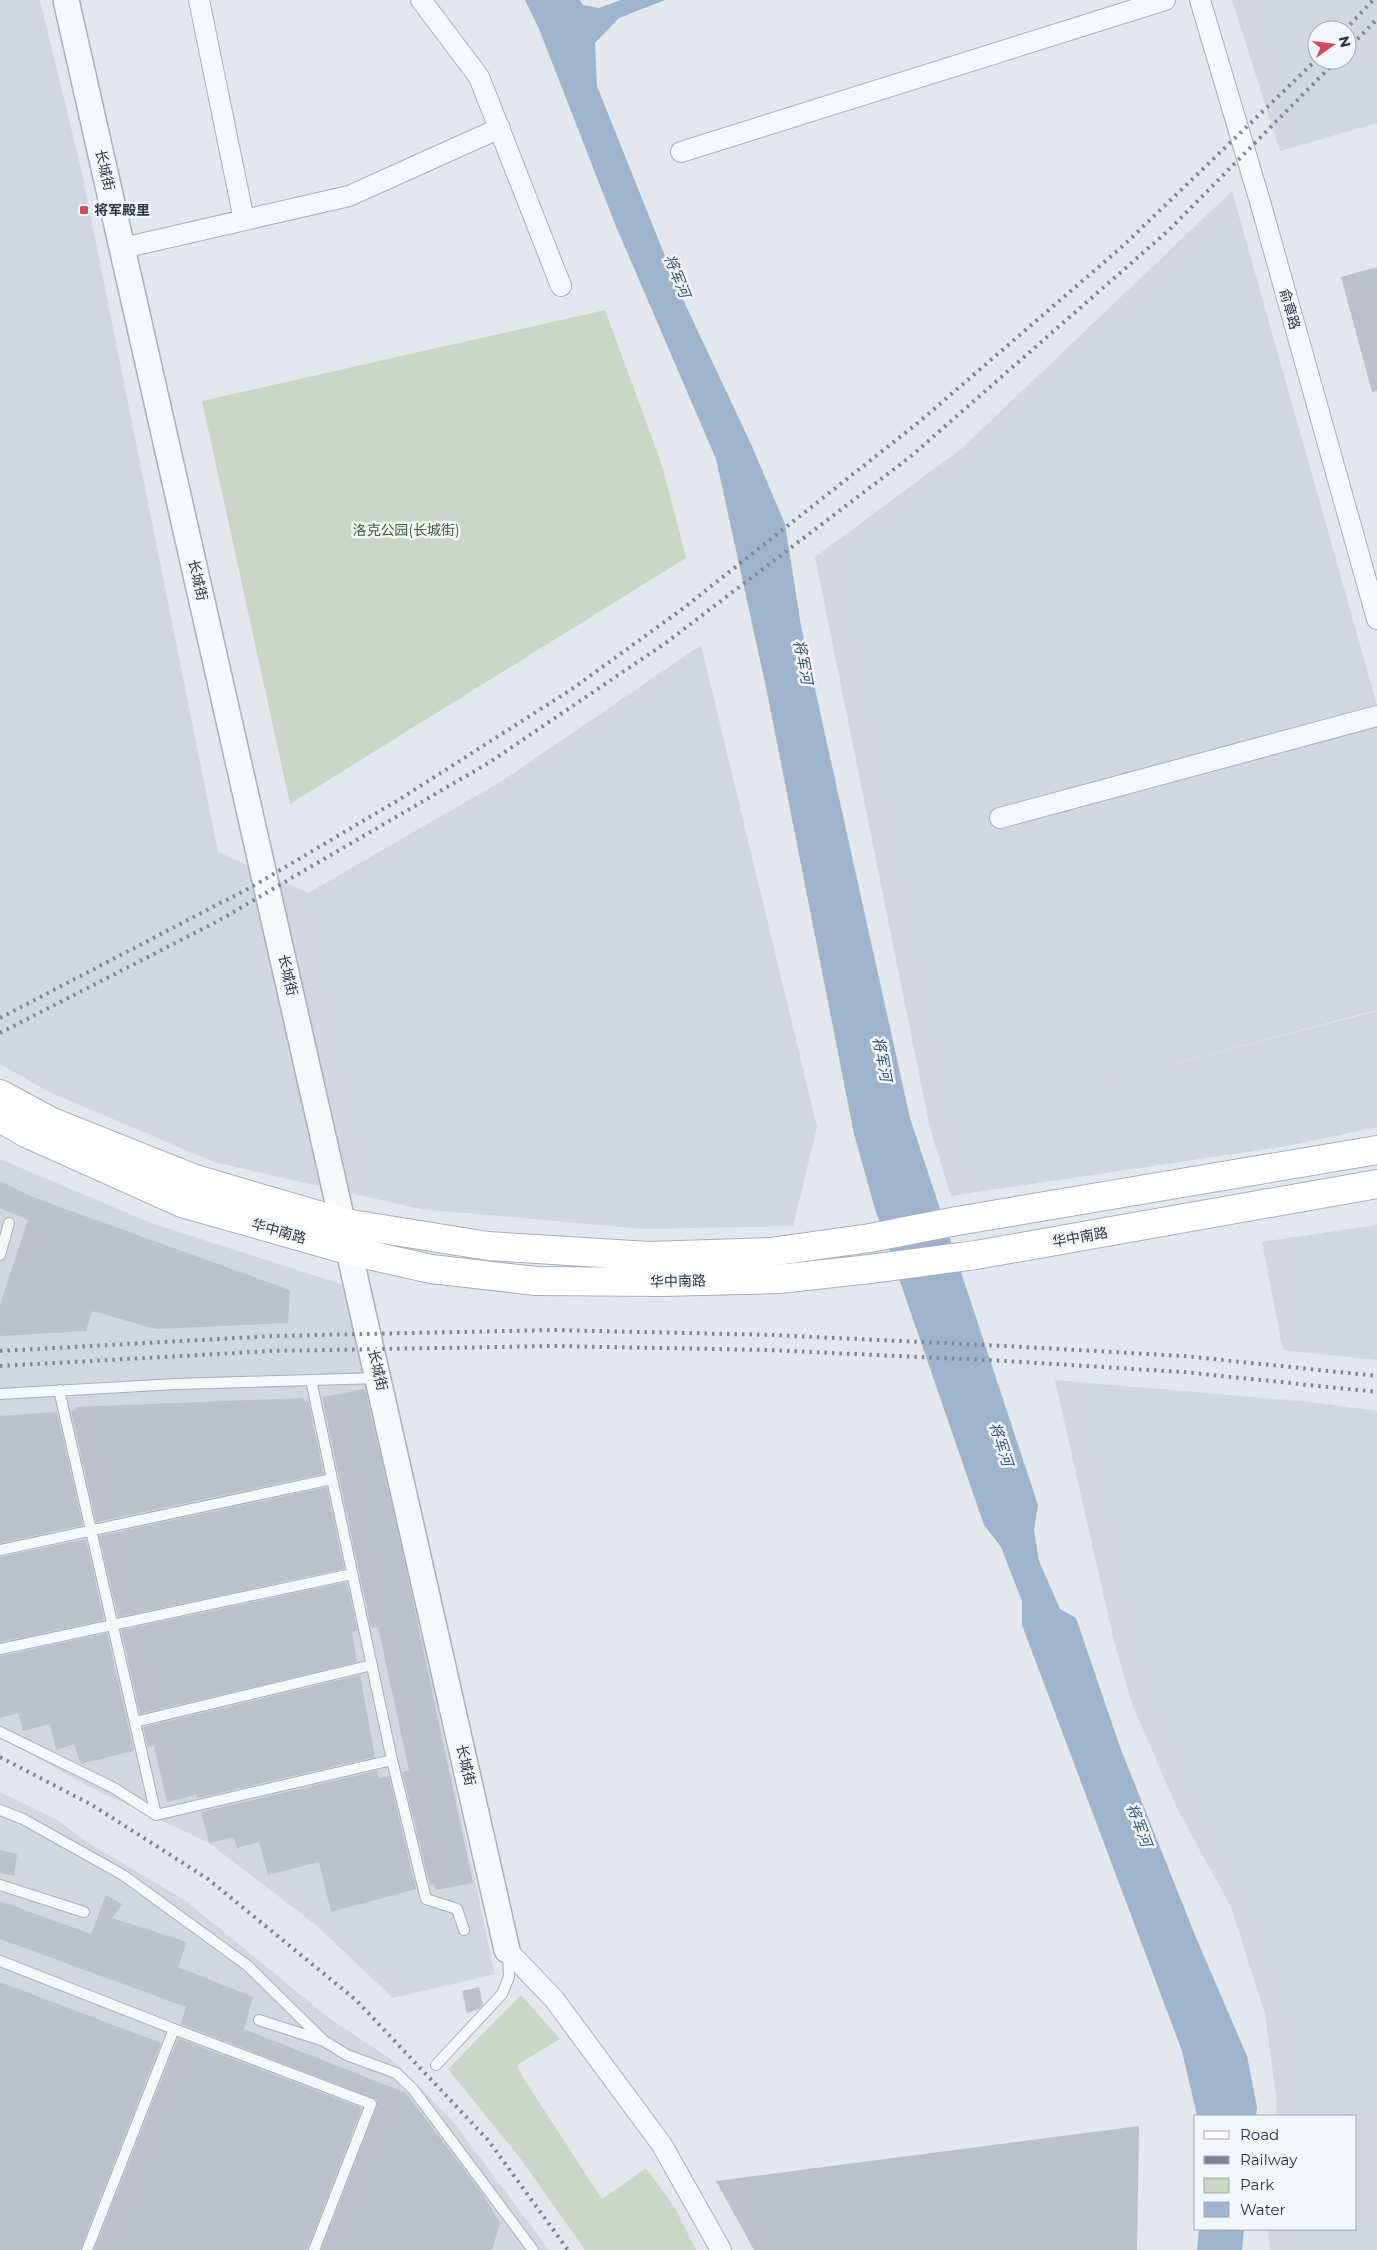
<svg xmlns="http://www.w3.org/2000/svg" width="1377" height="2250" font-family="Montserrat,'Noto Sans SC',sans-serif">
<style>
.built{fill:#d2d6de;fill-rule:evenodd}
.green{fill:#c9d6c5}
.water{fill:#9fb4cc}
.building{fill:#bbc0ca}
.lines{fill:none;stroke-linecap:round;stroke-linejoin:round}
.service-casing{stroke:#a9aeb7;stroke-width:12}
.minor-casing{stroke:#a9aeb7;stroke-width:22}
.tertiary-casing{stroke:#a9aeb7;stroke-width:28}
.secondary-casing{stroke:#a9aeb7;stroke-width:30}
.service{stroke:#f7f8fa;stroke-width:10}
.minor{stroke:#f7f8fa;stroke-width:20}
.tertiary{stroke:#f7f8fa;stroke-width:25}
.secondary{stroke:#fff;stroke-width:28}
.rail{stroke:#7d8696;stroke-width:4;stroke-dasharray:2.5 5;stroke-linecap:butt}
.poi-dot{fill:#d1495b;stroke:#f4f6f9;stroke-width:2}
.labels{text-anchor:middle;stroke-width:5;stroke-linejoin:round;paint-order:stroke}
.street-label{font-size:14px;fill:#2b3445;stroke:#f4f6f9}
.poi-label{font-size:14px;font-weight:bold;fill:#2b3445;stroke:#f4f6f9;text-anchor:start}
.park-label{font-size:14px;fill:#3f6138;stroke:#f4f6f9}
.water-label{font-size:15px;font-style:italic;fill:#34527a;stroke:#f4f6f9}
</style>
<rect width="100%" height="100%" fill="#e4e7ec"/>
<path class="built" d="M0 0H40L82 173 218 852 308 893 502 781 701 645 817 1127 793 1226 644 1229 420 1209 214 1162 49 1092 0 1064Z
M1232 0H1377V123L1280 151ZM1317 30H1347V60H1317Z
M1232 191 1377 705V1010L1066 1092 1377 1011V1127L1287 1146 951 1196 930 1128 815 557 961 449Z
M0 1159 151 1223 347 1286 495 1974 393 1998 317 1926 209 1843 92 1788 0 1737Z
M1377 1225V1360L1283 1350 1262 1242Z
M1055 1380 1311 1402 1377 1411V2250H1270L1268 2229H1356V2116H1276L1277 2104 1265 2014 1231 1907 1178 1810 1132 1704 1113 1637Z
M0 1792 57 1820 92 1845 186 1901 329 2018 395 2062 452 2120 549 2250H0Z"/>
<path class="green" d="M605 310 662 465 686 558 290 804 202 401Z
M521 1995 560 2039 517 2065 522 2076 602 2199 646 2168 675 2208 696 2250H585L520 2158 448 2069Z"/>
<path class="water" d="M525 0H580L583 5 599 8 621 0H665L619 18 595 43 597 86 679 291 751 444 785 524 801 626 910 1118 1038 1505 1034 1530 1039 1561 1060 1609 1076 1618 1120 1747 1197 1940 1247 2056 1257 2107 1256 2116H1197L1182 2051 1022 1625V1601L1001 1547 984 1525 875 1209 854 1134 767 692 716 459 615 224 539 29Z
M1199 2229H1244L1242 2250H1197Z"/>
<path class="building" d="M1377 267V391L1372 392 1341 277Z
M0 1181 35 1198 290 1290 288 1323 156 1329 92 1311 86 1331 0 1336V1305L28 1220 0 1208Z
M365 1389 401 1545 473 1883 436 1890 434 1884 430 1885 402 1772 409 1770 378 1627 371 1628 322 1397Z
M303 1398 304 1401 308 1400 324 1474 96 1522 71 1411 77 1410 76 1407Z
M57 1412 83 1525 0 1543V1416Z
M327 1487 344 1569 118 1617 99 1536Z
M86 1539 104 1620 0 1642V1557Z
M347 1582 358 1631 352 1632 357 1662 140 1714 121 1630Z
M107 1633 134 1751 81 1764 74 1744 56 1750 50 1724 23 1731 18 1713 0 1718V1656Z
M360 1675 375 1757 197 1798 196 1795 167 1802 154 1746 148 1747 143 1727Z
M377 1771 379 1778 389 1776 416 1889 331 1912 319 1862 268 1875 259 1842 237 1848 234 1837 209 1843 201 1812Z
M0 1850 17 1854 14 1876 0 1873Z
M106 1895 122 1904 112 1918 187 1942 178 1967 253 1997 244 2029 406 2093 482 2193 500 2223 492 2250H321L377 2106V2100L181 2024 186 2007 0 1939V1901L91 1934Z
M0 1982 161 2043 80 2250H0Z
M479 1987 483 2005 479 2009 467 2013 462 1991Z
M178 2038 362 2108 307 2250H94Z
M1139 2126 1137 2250H754L716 2181Z"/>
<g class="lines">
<g class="service-casing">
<path id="service" d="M0 1255 9 1223
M311 1380 392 1760 426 1899 457 1909 464 1930
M59 1390 156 1815 392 1760
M0 1394 176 1384 378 1378
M0 1550 332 1479
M0 1649 352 1574
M135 1722 372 1665
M0 1732 114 1788 156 1815
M0 1810 23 1819 123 1875 248 1966 324 2041 347 2055 396 2073 413 2089 533 2250
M0 1885 84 1912
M0 1961 174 2029 87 2250
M259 2020 321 2040
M174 2029 371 2104 314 2250
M436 2065 502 1994 509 1977 508 1953"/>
</g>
<g class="minor-casing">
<path id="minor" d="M199 0 244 220
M421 0 479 77 561 286
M1200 0 1261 205 1377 619
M681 152 1165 0
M123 248 349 196 500 128
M1000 818 1377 716
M507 1950 554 1999 662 2145 721 2250"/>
</g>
<g class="tertiary-casing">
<path id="tertiary" d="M66 0 507 1950"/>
</g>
<g class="secondary-casing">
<path id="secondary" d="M0 1094 52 1122 195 1179 345 1223 488 1246 649 1256 770 1252 870 1238 957 1221 1377 1150
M0 1118 26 1133 182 1203 351 1251 431 1269 536 1281 662 1282 779 1279 870 1269 976 1255 1377 1184"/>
</g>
<use href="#service" class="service"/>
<use href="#minor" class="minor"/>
<use href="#tertiary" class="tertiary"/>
<use href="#secondary" class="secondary"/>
<path class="rail" d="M1345 30 1373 0
M1347 50 1377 19
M0 1018 255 885 400 799 572 689 681 610 919 422 1124 245 1317 59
M0 1033 218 921 490 762 667 642 910 457 1169 230 1337 60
M0 1351 273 1336 553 1330 772 1335 1006 1346 1184 1356 1377 1376
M0 1366 271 1351 552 1346 768 1350 1006 1361 1183 1372 1377 1392
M0 1757 92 1805 208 1879 356 2000 488 2140 568 2250"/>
</g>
<rect class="poi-dot" x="79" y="205" width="10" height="10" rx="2.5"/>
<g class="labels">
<g class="street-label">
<text transform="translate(105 170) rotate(77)" y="5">长城街</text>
<text transform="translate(1290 309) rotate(74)" y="5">俞章路</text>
<text transform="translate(198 580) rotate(77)" y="5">长城街</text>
<text transform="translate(288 975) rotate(77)" y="5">长城街</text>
<text transform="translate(279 1231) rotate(16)" y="5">华中南路</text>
<text transform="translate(1080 1237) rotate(-10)" y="5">华中南路</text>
<text transform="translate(678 1281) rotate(-1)" y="5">华中南路</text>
<text transform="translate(378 1370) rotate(77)" y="5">长城街</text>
<text transform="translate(466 1765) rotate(77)" y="5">长城街</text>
</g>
<g class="poi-label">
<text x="94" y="215">将军殿里</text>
</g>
<g class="park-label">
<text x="406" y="535">洛克公园(长城街)</text>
</g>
<g class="water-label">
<text transform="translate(677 276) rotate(68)" y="5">将军河</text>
<text transform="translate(803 662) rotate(79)" y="5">将军河</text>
<text transform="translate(882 1059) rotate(79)" y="5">将军河</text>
<text transform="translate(1001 1444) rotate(72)" y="5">将军河</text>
<text transform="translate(1139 1825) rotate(69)" y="5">将军河</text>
</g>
</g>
<rect x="1194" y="2115" width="162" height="115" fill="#f4f6f9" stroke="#a4a8b1"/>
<rect x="1204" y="2131" width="25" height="8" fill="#ffffff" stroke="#a4a8b1"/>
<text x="1240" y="2140" font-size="15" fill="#2b3445">Road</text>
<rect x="1204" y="2156" width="25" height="8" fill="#7d8696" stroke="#a4a8b1"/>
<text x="1240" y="2165" font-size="15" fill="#2b3445">Railway</text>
<rect x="1204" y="2178" width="25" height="15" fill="#c9d6c5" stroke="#a4a8b1"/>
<text x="1240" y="2190" font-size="15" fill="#2b3445">Park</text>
<rect x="1204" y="2202" width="25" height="15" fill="#9fb4cc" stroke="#a4a8b1"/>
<text x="1240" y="2215" font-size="15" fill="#2b3445">Water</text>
<g transform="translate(1332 45) rotate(76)"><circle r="24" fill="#f4f6f9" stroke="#a4a8b1"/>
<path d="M0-4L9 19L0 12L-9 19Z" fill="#d1495b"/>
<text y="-8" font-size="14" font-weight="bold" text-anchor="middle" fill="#2b3445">N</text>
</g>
</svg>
